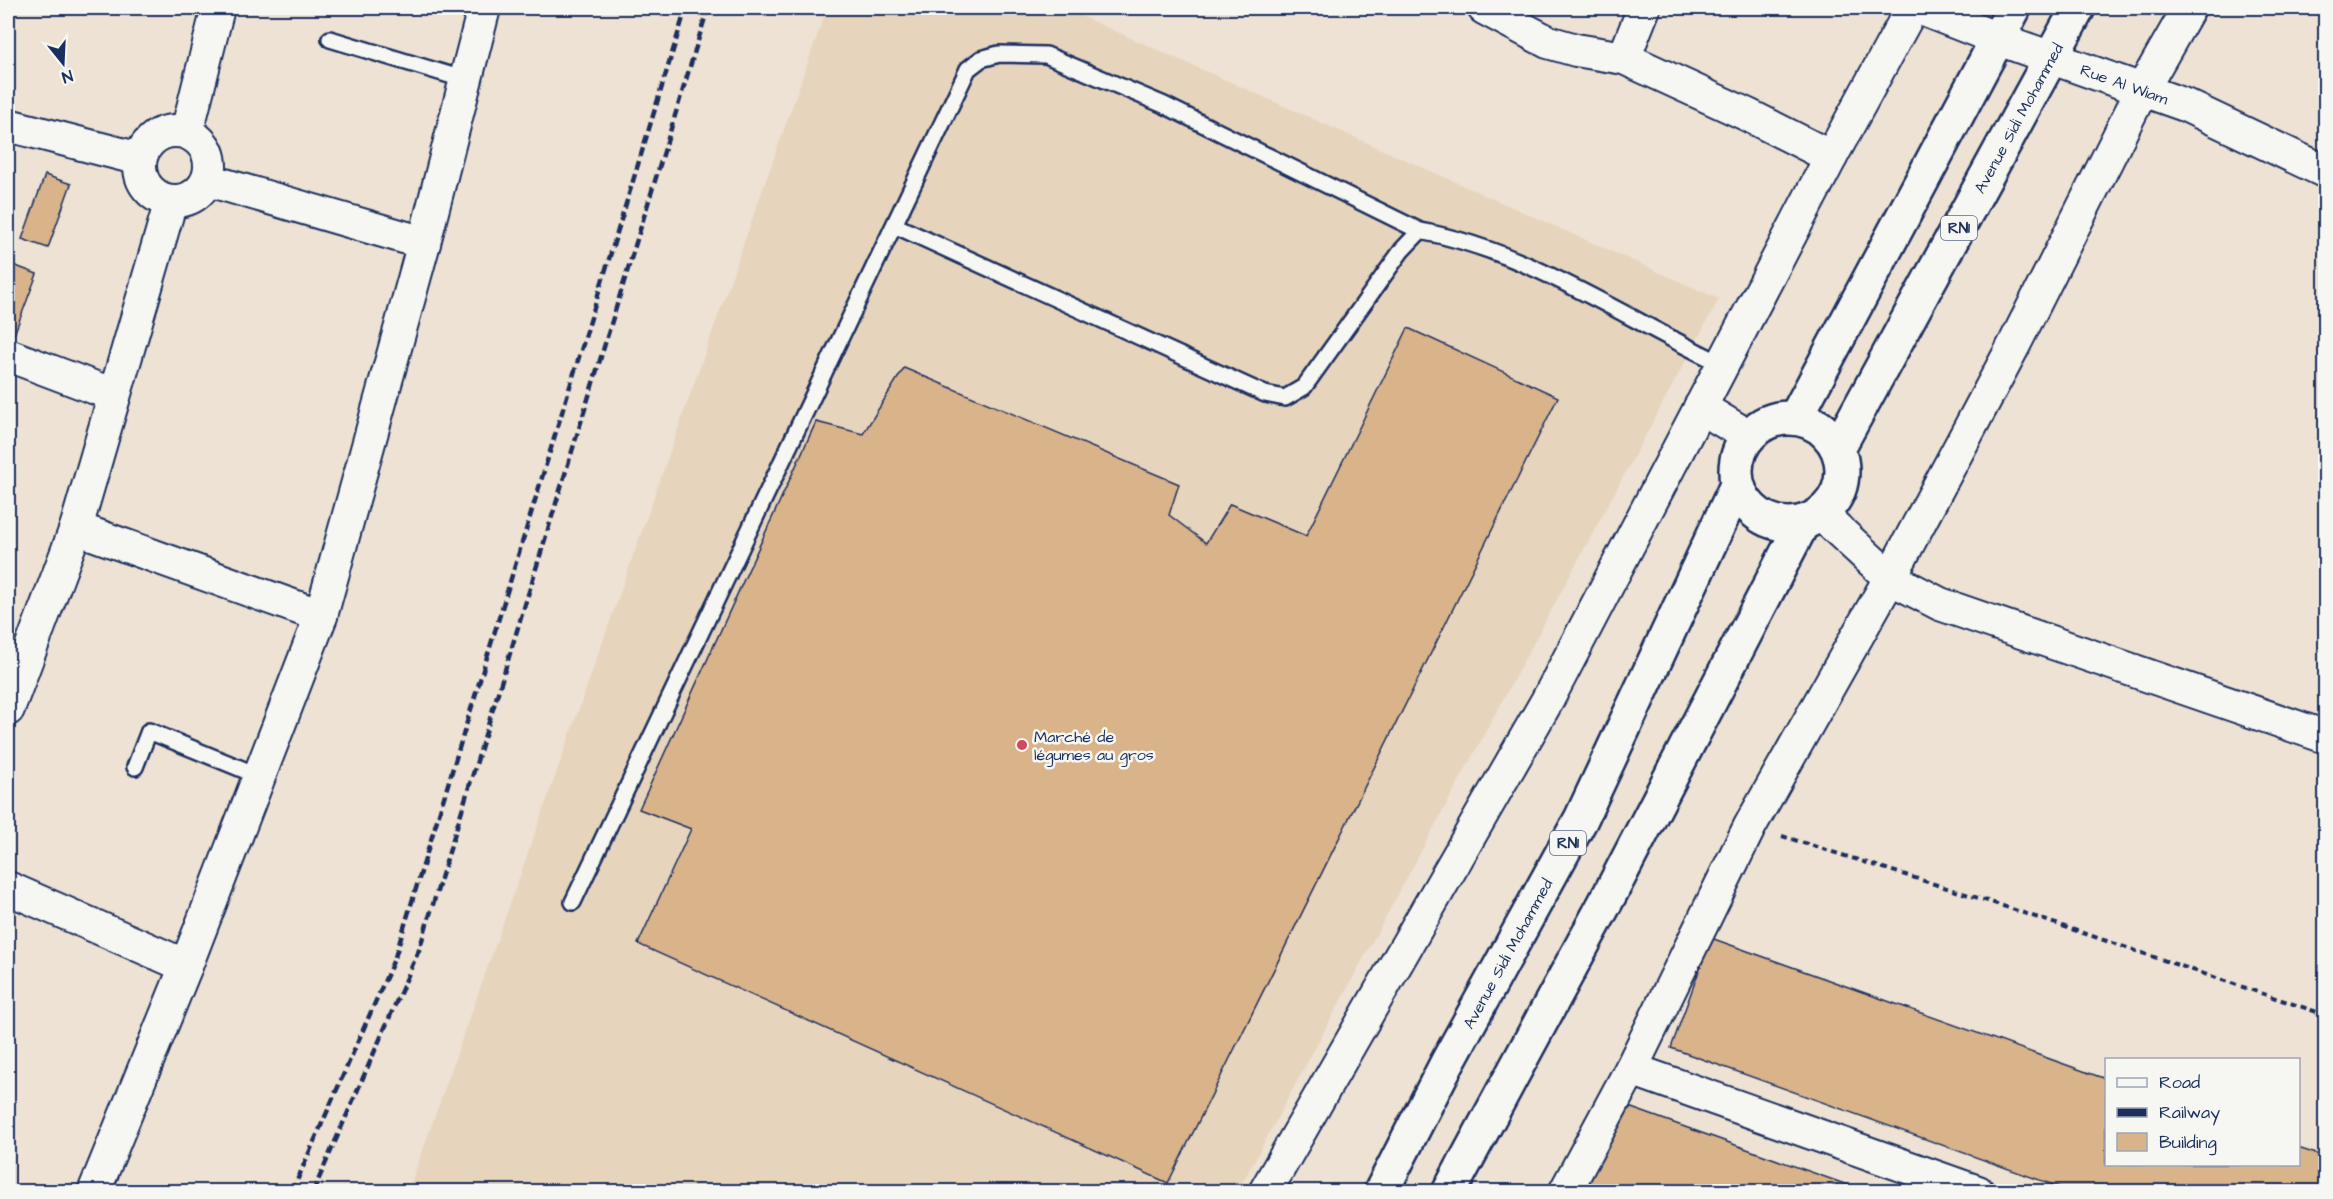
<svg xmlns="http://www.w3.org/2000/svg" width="2333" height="1199" font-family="'Architects Daughter',sans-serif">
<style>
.built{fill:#e7d4bd}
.building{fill:#d9b38a;stroke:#1b2f5e;stroke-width:1.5}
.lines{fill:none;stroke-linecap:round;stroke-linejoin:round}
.service-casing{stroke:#1b2f5e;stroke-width:20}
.minor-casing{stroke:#1b2f5e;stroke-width:36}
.primary-casing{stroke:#1b2f5e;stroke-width:38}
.path{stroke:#1b2f5e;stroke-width:4;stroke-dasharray:6 4.5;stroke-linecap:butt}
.service{stroke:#f6f6f2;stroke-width:15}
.minor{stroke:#f6f6f2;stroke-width:32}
.primary{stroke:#f6f6f2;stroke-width:33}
.rail{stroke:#1b2f5e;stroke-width:4.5;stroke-dasharray:9 4.5;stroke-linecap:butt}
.poi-dot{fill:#d1495b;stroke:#f6f6f2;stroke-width:2}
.labels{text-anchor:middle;stroke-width:5;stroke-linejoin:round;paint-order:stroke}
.shield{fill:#f6f6f2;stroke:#5d6b8a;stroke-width:1.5}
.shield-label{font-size:15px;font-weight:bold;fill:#1b2f5e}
.street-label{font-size:16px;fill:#1b2f5e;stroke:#f6f6f2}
.poi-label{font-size:16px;fill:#1b2f5e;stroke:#f6f6f2;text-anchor:start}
</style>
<rect width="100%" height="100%" fill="#ede2d3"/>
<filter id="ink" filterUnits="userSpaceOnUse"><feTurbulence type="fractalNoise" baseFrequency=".0167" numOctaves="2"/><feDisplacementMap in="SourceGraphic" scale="12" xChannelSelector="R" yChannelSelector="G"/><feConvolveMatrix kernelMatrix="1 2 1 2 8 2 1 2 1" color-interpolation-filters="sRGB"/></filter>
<g filter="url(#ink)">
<path class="built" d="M827 8H1063L1719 299 1238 1191 408 1192Z"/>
<path class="building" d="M45 175 71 184 48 248 22 239Z
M8 263 37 274 12 340 8 338Z
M1408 328 1558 397 1168 1183 638 944 691 829 639 809 816 422 863 434 904 368 1179 484 1169 515 1206 543 1230 504 1306 536Z
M1711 938 2106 1079V1164H2298V1148L2326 1157V1192H2073L1671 1048Z
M1626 1106 1856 1188 1854 1192H1581Z"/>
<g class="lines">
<g class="service-casing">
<path id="service" d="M330 39 466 80
M894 225 1265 394 1285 398 1304 387 1402 250 1420 231C1529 251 1624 318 1722 364
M135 767 149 731 259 776
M573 902 968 69 981 59 999 54 1046 55 1164 105 1420 231"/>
</g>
<g class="minor-casing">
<g id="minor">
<path d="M1484 8 1548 42 1576 50 1624 58 1748 115 1831 157"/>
<path id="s1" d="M1919 8 1998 39 2185 105 2326 172"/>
<path d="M1624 58 1644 8"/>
<path d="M8 125 140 159"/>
<circle cx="175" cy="166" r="35"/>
<path d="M187 132 218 8"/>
<path d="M208 180 424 243"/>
<path d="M8 355 114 395"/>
<path d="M1700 407 1748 436"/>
<path d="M1821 514 1890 578 1940 604 2326 737"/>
<path d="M76 528 321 616"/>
<path d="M8 709 76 528 171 201"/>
<path d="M8 888 186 966"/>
<path d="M1631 1069 1978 1192"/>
<path d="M94 1192 186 966 321 616 424 243 484 8"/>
<path d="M1265 1192 1547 701 1831 157 1912 8"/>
<path d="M1565 1192 1631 1069 1750 826 1890 578 2014 345 2142 90 2189 8"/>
</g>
</g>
<g class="primary-casing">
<g id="primary">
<path d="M1796 417 2014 8"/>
<circle cx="1789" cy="471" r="53"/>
<path id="s2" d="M1838 448 2078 8"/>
<path id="s3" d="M1381 1192 1447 1063 1581 819 1737 485"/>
<path d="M1449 1192 1611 892 1803 522"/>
</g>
</g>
<path class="path" d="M1782 836 1994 903 2326 1015"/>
<use href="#service" class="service"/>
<use href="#minor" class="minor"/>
<use href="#primary" class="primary"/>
<path class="rail" d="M292 1192 395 957 686 8
M313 1192 419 950 708 8"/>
</g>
</g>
<circle class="poi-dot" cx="1022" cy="745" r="6"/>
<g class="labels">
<g class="shield">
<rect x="1941" y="216" width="36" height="24" rx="4.5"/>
<rect x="1550" y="831" width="36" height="24" rx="4.5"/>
</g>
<g class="shield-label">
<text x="1959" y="233">RN1</text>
<text x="1568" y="848">RN1</text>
</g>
<g class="street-label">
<text dy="6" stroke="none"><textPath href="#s1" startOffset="219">Rue Al Wiam</textPath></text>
<text dy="6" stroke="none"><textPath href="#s2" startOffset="376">Avenue Sidi Mohammed</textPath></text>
<text dy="6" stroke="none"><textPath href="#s3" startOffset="270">Avenue Sidi Mohammed</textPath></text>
</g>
<g class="poi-label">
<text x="1034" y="742">Marché de<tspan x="1034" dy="18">légumes au gros</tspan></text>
</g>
</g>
<rect width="2333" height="1199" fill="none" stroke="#f6f6f2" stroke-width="30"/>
<rect x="15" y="15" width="2303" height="1169" fill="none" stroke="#1b2f5e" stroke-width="2" filter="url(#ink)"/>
<rect x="2105" y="1058" width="195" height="108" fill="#f6f6f2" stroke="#9ea6b7" stroke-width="1.5"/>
<rect x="2117" y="1078" width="30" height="9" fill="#f6f6f2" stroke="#9ea6b7" stroke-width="1.5"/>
<text x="2159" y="1088" font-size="18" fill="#1b2f5e">Road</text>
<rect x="2117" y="1108" width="30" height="9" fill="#1b2f5e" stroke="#9ea6b7" stroke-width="1.5"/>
<text x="2159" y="1118" font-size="18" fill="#1b2f5e">Railway</text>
<rect x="2117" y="1133" width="30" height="18" fill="#d9b38a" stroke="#9ea6b7" stroke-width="1.5"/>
<text x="2159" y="1148" font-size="18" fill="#1b2f5e">Building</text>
<g transform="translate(63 63) rotate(162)" stroke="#f6f6f2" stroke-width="4.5" paint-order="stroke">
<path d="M0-4.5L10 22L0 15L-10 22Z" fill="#1b2f5e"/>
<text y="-9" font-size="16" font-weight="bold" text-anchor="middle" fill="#1b2f5e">N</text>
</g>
</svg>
